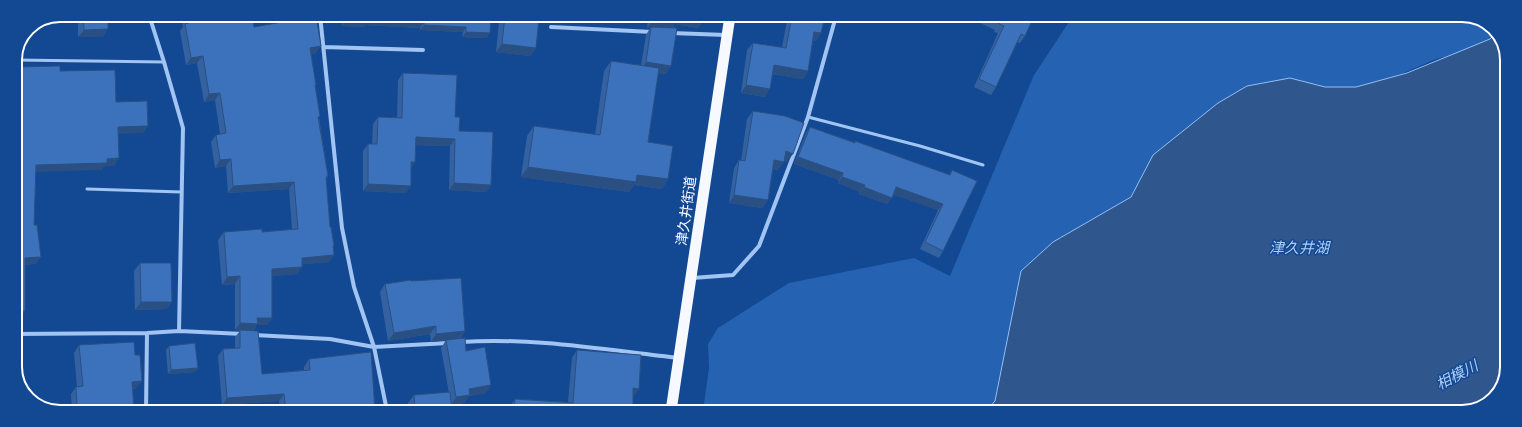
<svg xmlns="http://www.w3.org/2000/svg" width="1522" height="427" font-family="Manrope,'Noto Sans JP',sans-serif">
<style>
.green{fill:#2562b2}
.water{fill:#2f578d;stroke:#93bff5}
.lines{fill:none;stroke-linecap:round;stroke-linejoin:round}
.service{stroke:#a1c4f2;stroke-width:3}
.minor{stroke:#a1c4f2;stroke-width:4}
.trunk{stroke:#f6f9ff;stroke-width:11}
.wall{fill:#3462a1}
.shaded-wall{fill:#2a5083}
.building{fill:#3c72bb;stroke:#2a5083}
.labels{text-anchor:middle;stroke-width:3;stroke-linejoin:round;paint-order:stroke}
.street-label{font-size:14px;fill:#fff;stroke:#134993}
.water-label{font-size:15px;font-style:italic;fill:#adcef9;stroke:#134993}
.rim{fill:none;stroke:#fff;stroke-width:2}
</style>
<rect width="100%" height="100%" fill="#134993"/>
<path class="green" d="M1073 16H1473L1496 31 1498 37 1491 45 1436 59 1357 93 1131 203 992 412 703 411 709 368 708 344 718 328 789 283 914 258 950 276 1034 75Z"/>
<path class="water" d="M1497 32 1507 57 1506 378 1489 402 1462 412 986 411 995 401 1021 271 1053 242 1131 197 1153 155 1218 103 1247 86 1290 78 1325 87H1356L1407 73 1490 39Z"/>
<g class="lines">
<path class="service" d="M15 60 164 62
M808 117 920 146 983 165
M87 189 181 192"/>
<path class="minor" d="M149 15 164 62 183 128 179 331
M320 15 342 228 354 287 374 347 387 411
M551 27 653 32
M671 33 726 35
M324 47 423 50
M692 278 733 275 759 246 808 117 836 16
M15 334 147 333 179 331 243 334
M253 335 330 339 374 347 448 343
M461 342C533 337 606 350 679 358
M146 411 147 333"/>
<path class="trunk" d="M671 411 730 16"/>
</g>
<path class="wall" d="M78 15H108L103 37H78Z
M181 15H220L221 21 254 27 315 54H311L319 118 328 176 326 180 330 227 334 255 329 262 302 264 297 274 272 276V318L267 325H257L253 331 262 374 304 370V367L309 359 375 411H280L279 401 222 405 218 356 223 349 235 348V337L240 331 235 330V284L222 285 218 240 224 232H262L292 229 289 189 228 193 226 166 215 168 211 142 216 135 220 134 215 100 204 102 197 63 186 65 180 31 183 27Z
M342 15H491L487 38 462 37 463 32 420 30V28L365 25 364 27 342 26Z
M504 15H516L536 48 530 56 496 52 499 22Z
M627 16H704L703 21 698 28 675 24 673 28 666 74 658 73 648 142 668 179 662 189 634 185 629 192 521 177 527 136 534 126 595 135 604 71 611 61 641 65 646 35 650 28H647L648 19Z
M788 16H825L821 33 816 41 813 40 808 71 803 79 772 74 765 97 741 93 747 50 753 43 782 47Z
M965 16H1034L1025 36 1020 43 1017 42 996 87 991 95 974 87 998 33 994 32 995 30Z
M403 73 455 117 459 131 491 185 486 192 449 190 450 146 416 145 415 162 411 168 406 193 363 191V151L368 144H372L373 124 378 117 397 118 398 80Z
M753 111 787 162 784 160 778 170 773 169 768 200 762 208 729 203 734 168 739 160 741 161 747 119Z
M810 127 854 142 855 141 949 175 952 170 943 251 939 258 920 249 938 210 893 194 887 204 859 194 860 192 838 183 839 180 794 164 806 133Z
M140 263 167 309 135 310 134 271Z
M411 281 465 331 460 339 466 351 486 393 469 396 464 403 451 405 452 411H409L408 403 414 395 449 393 441 348 446 340 431 342 430 334 388 341 380 292 385 284Z
M79 345 137 388 133 389 134 411H72L71 394 76 387H77L74 353Z
M169 346 198 368 195 372 168 374 166 350Z
M577 350 639 389 633 396V411H509L510 407 515 399 568 402 572 358Z"/>
<path class="shaded-wall" d="M549 16H613L611 19Z
M627 16H650L648 19Z
M678 17 703 21 698 28 675 24 672 29 647 28 652 21Z
M368 20 424 22 420 28 365 25 364 27 342 26 345 21Z
M424 25 466 27 463 32 420 30Z
M108 29 103 37H78L84 30Z
M466 32 490 33 487 38 462 37Z
M814 32 821 33 816 41 809 40Z
M502 44 536 48 530 56 496 52Z
M321 46 315 54 305 55 310 48Z
M203 56 197 63 186 65 191 58Z
M646 62 671 66 666 74 641 70Z
M774 65 808 71 803 79 768 73Z
M746 85 770 89 765 97 741 93Z
M220 93 215 100 204 102 209 94Z
M148 126 143 133 113 134 118 127Z
M416 137 455 139 450 146 411 145Z
M786 151 793 154 787 162 780 159Z
M798 157 843 173 839 180 794 164Z
M119 158 114 166H104L102 170 30 172 36 165Z
M231 159 226 166 215 168 220 160Z
M774 160 784 162 778 170 768 168Z
M411 162H415L410 169Z
M528 167 637 175 668 179 662 189 634 185 629 192 521 177Z
M842 177 865 185 860 192 838 183Z
M294 182 289 189 228 193 233 186Z
M454 183 491 185 486 192 449 190Z
M368 184 411 186 406 193 363 191Z
M864 187 892 198 887 204 859 194Z
M896 187 943 204 938 210 891 194Z
M734 195 768 200 762 208 729 203Z
M334 255 329 262 296 265 302 258Z
M41 257 36 264 20 266 25 258Z
M302 267 297 274 267 277 272 269Z
M240 276 235 284 222 285 227 277Z
M141 302H172L167 309 135 310Z
M15 311H25L20 318H15Z
M257 318H272L267 325H257L253 331 235 330 240 323Z
M436 326 430 334 388 341 394 333Z
M465 331 459 339 431 342 436 334Z
M198 368 195 372 168 374 171 370Z
M142 381 137 388 127 389 132 382Z
M491 385 486 393 469 396 464 403 451 405 456 397 469 389Z
M633 388 639 389 633 396Z
M284 394 279 401 222 405 227 398Z
M104 406 101 411H75L77 408Z"/>
<path class="building" d="M83 15H108V29L84 30Z
M188 15H220L221 21 253 16 254 27 316 16 321 46 310 48 316 85H315L320 116 318 117 328 176 326 177 330 227H331L334 246H333L334 255 302 258V267L272 269V318H257L258 324 240 323V276L227 277 224 232 262 229V232L298 229 294 182 233 186 231 159 220 160 216 135 226 133 220 93 209 94 203 56 191 58 185 24 189 23Z
M346 15H491L490 33 466 32V27L424 25V22L368 20 367 22 345 21Z
M505 15H516L539 18 536 48 502 44Z
M652 16H704L703 21 678 17 677 22 652 21Z
M792 16H825L821 33 814 32 808 71 774 65 770 89 746 85 753 43 786 48Z
M987 16H1034L1025 36 1021 34 996 87 979 79 1004 26 999 24 1000 22Z
M651 27 677 28 671 66 646 62Z
M611 61 659 68 648 142 673 146 668 179 637 175 636 182 528 167 534 126 600 135Z
M15 65H16L17 67 60 66V71L115 70 116 102 147 101 148 126 118 127 119 158 107 159V163L36 165 34 225H37L41 257 25 258V311H15Z
M403 73 457 75 455 117H460L459 131 493 132 491 185 454 183 455 139 416 137 415 162H411V186L368 184V144H377L378 117 402 118Z
M753 111 785 116 804 123 793 154 786 151 784 162 774 160 768 200 734 195 739 160 745 161Z
M810 127 855 143V141L950 175 952 170 977 181 943 251 925 242 943 204 896 187 892 198 864 187 865 185 842 177 843 173 798 157Z
M140 263H171L172 302H141Z
M461 278 465 331 436 334V326L394 333 385 284 411 280V281Z
M240 330 258 331 262 374 310 370 309 359 371 352 375 411H286L284 394 227 398 223 349 240 348Z
M465 338 466 351 485 347 491 385 469 389 470 395 456 397 446 340Z
M134 342 135 355H140L142 381 132 382 134 411H105L104 406 77 408 76 387 83 386 79 345Z
M195 343 198 368 171 370 169 346Z
M577 350 641 355 639 389 633 388V411H514L515 399 573 403Z
M450 392 452 411H415L414 395Z"/>
<g class="labels">
<g class="street-label">
<text transform="translate(686 211) rotate(-82)" y="5">津久井街道</text>
</g>
<g class="water-label">
<text x="1299" y="253">津久井湖</text>
<text transform="translate(1457 375) rotate(-28)" y="5">相模川</text>
</g>
</g>
<path d="M0 0H1522V427H0ZM60 22H1462A38 38 0 0 1 1500 60V367A38 38 0 0 1 1462 405H60A38 38 0 0 1 22 367V60A38 38 0 0 1 60 22Z" fill="#134993" fill-rule="evenodd"/>
<path class="rim" d="M60 22H1462A38 38 0 0 1 1500 60V367A38 38 0 0 1 1462 405H60A38 38 0 0 1 22 367V60A38 38 0 0 1 60 22Z"/>
</svg>
